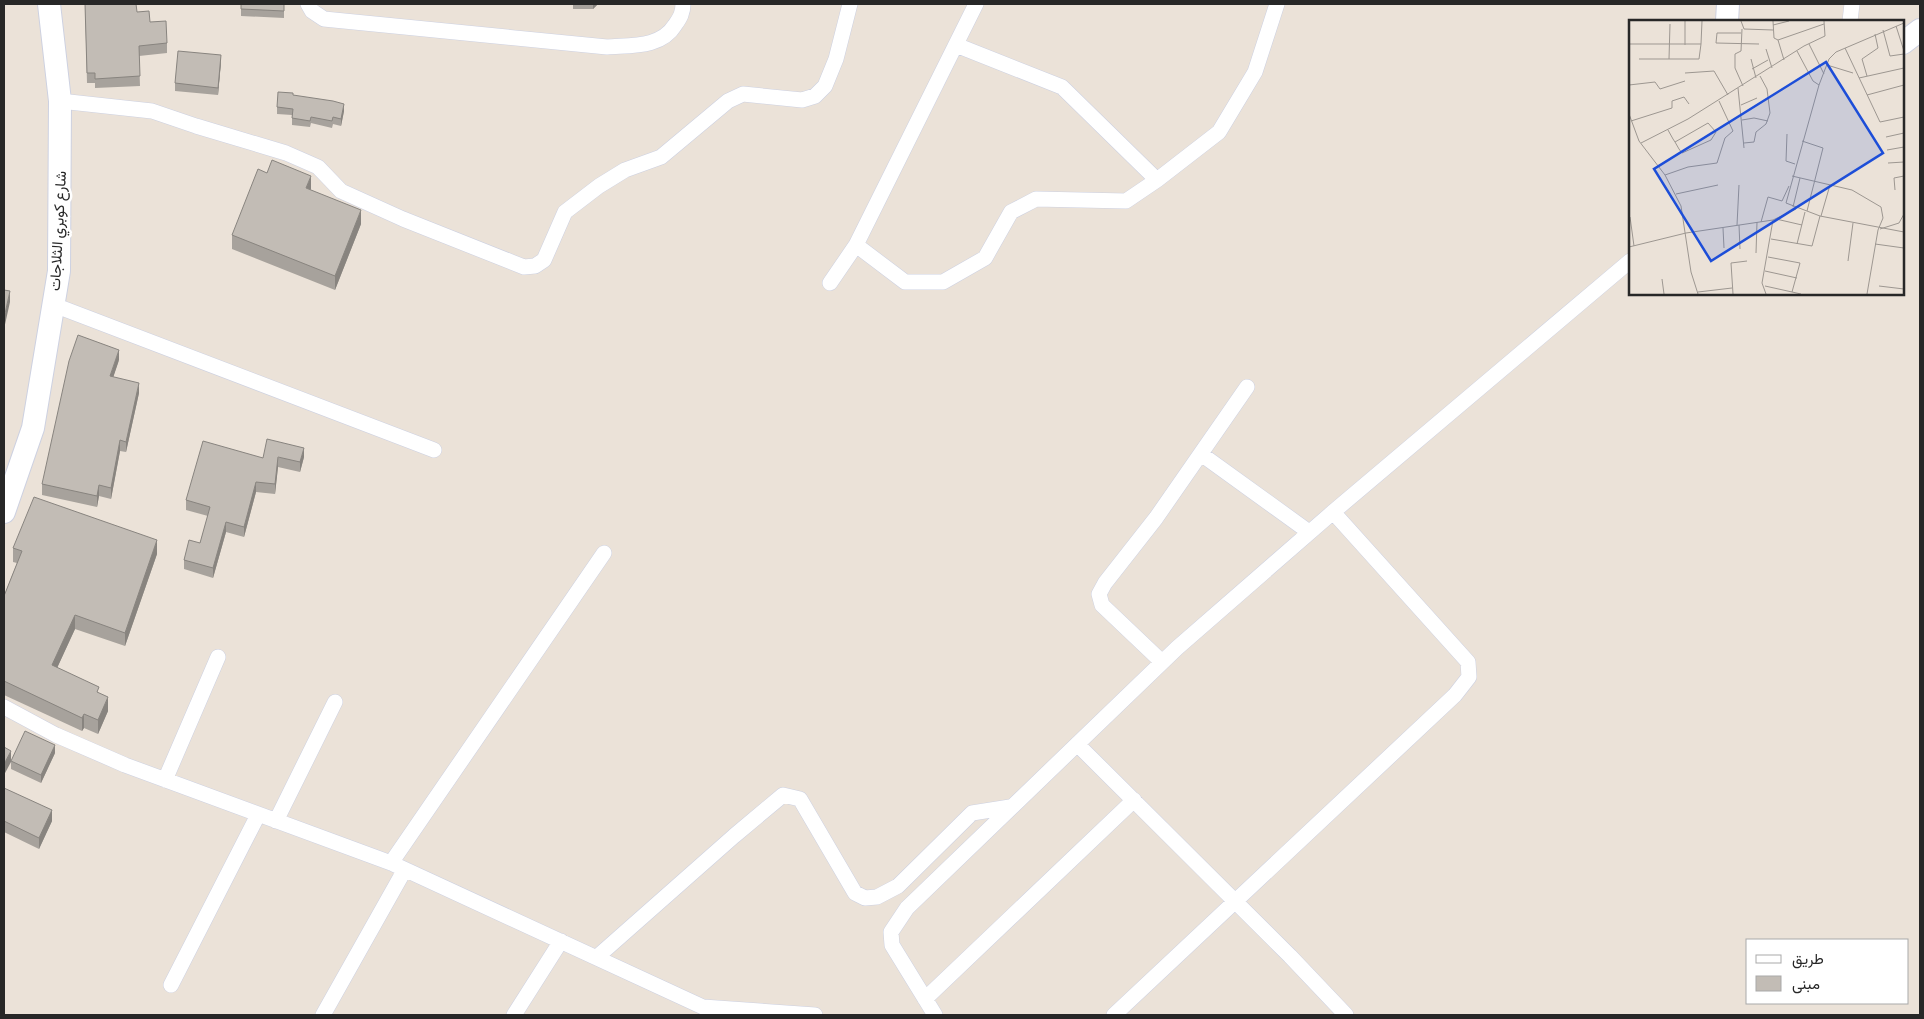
<svg xmlns="http://www.w3.org/2000/svg" width="1924" height="1019" font-family="'PT Sans Narrow',Vazirmatn,sans-serif">
<style>
.lines{fill:none;stroke-linecap:round;stroke-linejoin:round}
.street-casing{stroke:#cdd1e1;stroke-width:16}
.secondary-casing{stroke:#cdd1e1;stroke-width:24}
.street{stroke:#fff;stroke-width:15}
.secondary{stroke:#fff;stroke-width:22}
.wall{fill:#a7a29c}
.shaded-wall{fill:#88847f}
.building{fill:#c2bcb5;stroke:#88847f}
.labels{text-anchor:middle;stroke-width:5;stroke-linejoin:round;paint-order:stroke}
.street-label{font-size:15px;fill:#272727;stroke:#fff}
.inset-road{fill:none;stroke:#9d9791;stroke-width:1}
.view{fill:#1d4ed8;fill-opacity:0.15;stroke:#1d4ed8;stroke-width:2.5}
.inset-edge{fill:none;stroke:#272727;stroke-width:2.5}
</style>
<rect width="100%" height="100%" fill="#ebe2d8"/>
<g class="lines">
<g class="street-casing">
<path id="street" d="M308 4 312 11 324 19 607 47C631 45 661 48 675 25 680 18 683 13 683 4
M1850 21 1852 4
M956 45 1062 87 1157 180
M60 101 152 111 196 126 286 153 318 167 341 191 403 219 524 267 535 266 544 260 565 212 599 186 625 170 661 157 728 101 743 94 802 100 815 96 825 86 836 59 850 4
M856 245 905 282H943L985 258 1011 212 1036 199 1126 201 1157 180 1219 132 1255 72 1277 4
M830 283 856 245 976 4
M54 305 434 450
M1201 454 1309 532
M1162 662 1102 605 1099 594 1105 583 1156 518 1247 387
M4 707 56 735 125 765 391 863 703 1007 815 1015
M1077 744 1290 956 1346 1015
M165 780 218 657
M276 821 335 702
M391 863 604 553
M597 957 734 836 783 795 800 799 855 893 865 898 877 897 898 886 972 813 1010 807
M171 985 258 815
M925 999 1134 800
M323 1015 404 871
M514 1015 561 941
M935 1015 892 945 891 932 907 908 1177 648 1333 512 1630 261
M1114 1015 1455 695 1469 677 1468 662 1333 512"/>
</g>
<g class="secondary-casing">
<path id="secondary" d="M1727 21 1728 4
M1903 43 1920 30
M4 512 33 428 59 271 60 101 49 4"/>
</g>
<use href="#street" class="street"/>
<use href="#secondary" class="secondary"/>
</g>
<path class="wall" d="M85 4 137 12 150 22 167 43V53L139 56 140 86 95 88V83H87Z
M241 4H284V18L241 16Z
M573 4H598L593 9H573Z
M221 62 218 95 175 91V83Z
M293 95 344 111 341 126 333 124 332 128 311 123 310 127 292 125V115L277 114V107Z
M311 190 361 224 335 290 232 249V235Z
M119 360 113 377 139 393 126 452 120 451 111 499 99 496 97 507 42 495V484Z
M304 457 300 472 278 467 275 494 256 492 244 537 226 532 213 578 184 569V560L200 543 208 516 186 510V500L263 458Z
M13 548 157 554 125 646 75 629 57 668 99 693 108 711 98 734 84 728 82 731 4 695V596L17 563 13 562Z
M55 753 41 783 11 769V761Z
M4 788 52 821 39 849 4 832Z"/>
<path class="shaded-wall" d="M593 4H598L593 9Z
M221 55V62L218 95V88Z
M344 104V111L341 126V119Z
M311 176V190L306 188Z
M361 210V224L335 290V276Z
M10 291V302L4 329V318Z
M119 350V360L110 387V376Z
M139 383V393L126 452V442Z
M120 440V451L111 499V488Z
M304 448V457L300 472V462Z
M278 457V467L275 494V484Z
M256 482V492L244 537V527Z
M99 485V496L97 507V496Z
M226 522V532L213 578V568Z
M157 540V554L125 646V633Z
M75 615V629L52 679V665Z
M108 697V711L98 734V720Z
M84 714V728L82 731V718Z
M55 745V753L41 783V775Z
M11 751V762L4 775V764Z
M52 810V821L39 849V838Z"/>
<path class="building" d="M85 4H136L137 12 149 11 150 22 166 21 167 43 139 46 140 76 95 79V73H87Z
M241 4H284V11L241 9Z
M178 51 221 55 218 88 175 83Z
M278 92 293 93V95L333 101 344 104 341 119 333 117 332 121 311 117 310 121 292 118 293 109 277 107Z
M272 160 311 176 306 188 361 210 335 276 232 235 258 169 267 173Z
M4 290 10 291 4 318Z
M78 335 119 350 110 376 139 383 126 442 120 440 111 488 99 485 97 496 42 484 69 361Z
M267 439 304 448 300 462 278 457 275 484 256 482 244 527 226 522 213 568 184 560 189 540 200 543 210 507 186 500 203 441 263 458Z
M34 497 157 540 125 633 75 615 52 665 99 687 97 692 108 697 98 720 84 714 82 718 4 681V596L22 551 13 548Z
M25 731 55 745 41 775 11 761Z
M4 747 11 751 4 764Z
M4 788 52 810 39 838 4 821Z"/>
<g class="labels">
<g class="street-label">
<text transform="translate(58 231) rotate(-87)" y="5">شارع كوبري الثلاجات</text>
</g>
</g>
<g transform="translate(1629 20)">
<rect width="275" height="275" fill="#ebe2d8"/>
<path class="inset-road" d="M56 1V25M112 1 115 9 144 10M144 1 145 18 149 20 195 4M144 5 160 1M267 6 275 31M113 9 112 31 106 34V48L114 66M254 10 261 36 275 34M112 13H88L87 23 130 24M149 20 155 40M0 24H72L73 1M180 24 195 54M216 28 251 102 275 97M137 29 143 48M168 31 184 61 190 65 200 39 207 32 275 3M10 39H70L72 24M40 39 41 4M122 39 127 58M198 45 224 53M123 49 139 40M56 53 85 51 99 75M238 56 233 39 249 28 246 14M230 58 275 48M0 65 26 62 31 69 56 61M190 65 157 183 191 196 275 212M109 68 115 128M238 75 275 65M112 85 128 78M0 94 10 121 36 155 52 186 62 252 69 274M113 100 125 98 139 101M2 101 43 88V81L55 77 60 84M39 110 44 119 46 122 50 129 53 133 82 120 87 112 79 103 46 122M158 114 157 141 166 144M257 117 275 113M173 121 194 128 178 191M12 123 59 99 175 26 196 16 195 1M115 123 125 122 127 112 137 104 141 93 138 69 131 56M258 130 275 127M259 143 275 142M36 155 59 147 88 143 96 118 104 111 90 81M163 156 223 170 252 187 254 198 249 210 238 274M266 170 265 158 275 156M47 174 89 165M164 187 171 158M192 196 201 165M1 197 5 226M147 199 173 205M132 202 139 177 153 181 160 166M108 205 110 165M110 205 111 229M94 208 95 228M251 209 270 203 275 194M142 219 183 226 191 196M168 224 176 192M246 224 275 228M0 227 57 213 144 200 167 189M127 233 128 202M139 237 171 243 163 272M219 241 224 203M136 251 168 258M33 259 35 274M136 266 172 274M250 266 275 269M69 272 103 268M104 274 102 243 118 241M137 274 133 263 144 200"/>
<path class="view" d="M197 42 254 133 82 241 25 149Z"/>
<rect width="275" height="275" class="inset-edge"/>
</g>
<rect width="1924" height="1019" fill="none" stroke="#272727" stroke-width="10"/>
<rect x="1746" y="939" width="162" height="65" fill="#ffffff" stroke="#a9a9a9"/>
<rect x="1756" y="955" width="25" height="8" fill="#ffffff" stroke="#a9a9a9"/>
<text x="1792" y="964" font-size="15" fill="#272727">طريق</text>
<rect x="1756" y="976" width="25" height="15" fill="#c2bcb5" stroke="#a9a9a9"/>
<text x="1792" y="989" font-size="15" fill="#272727">مبنى</text>
</svg>
